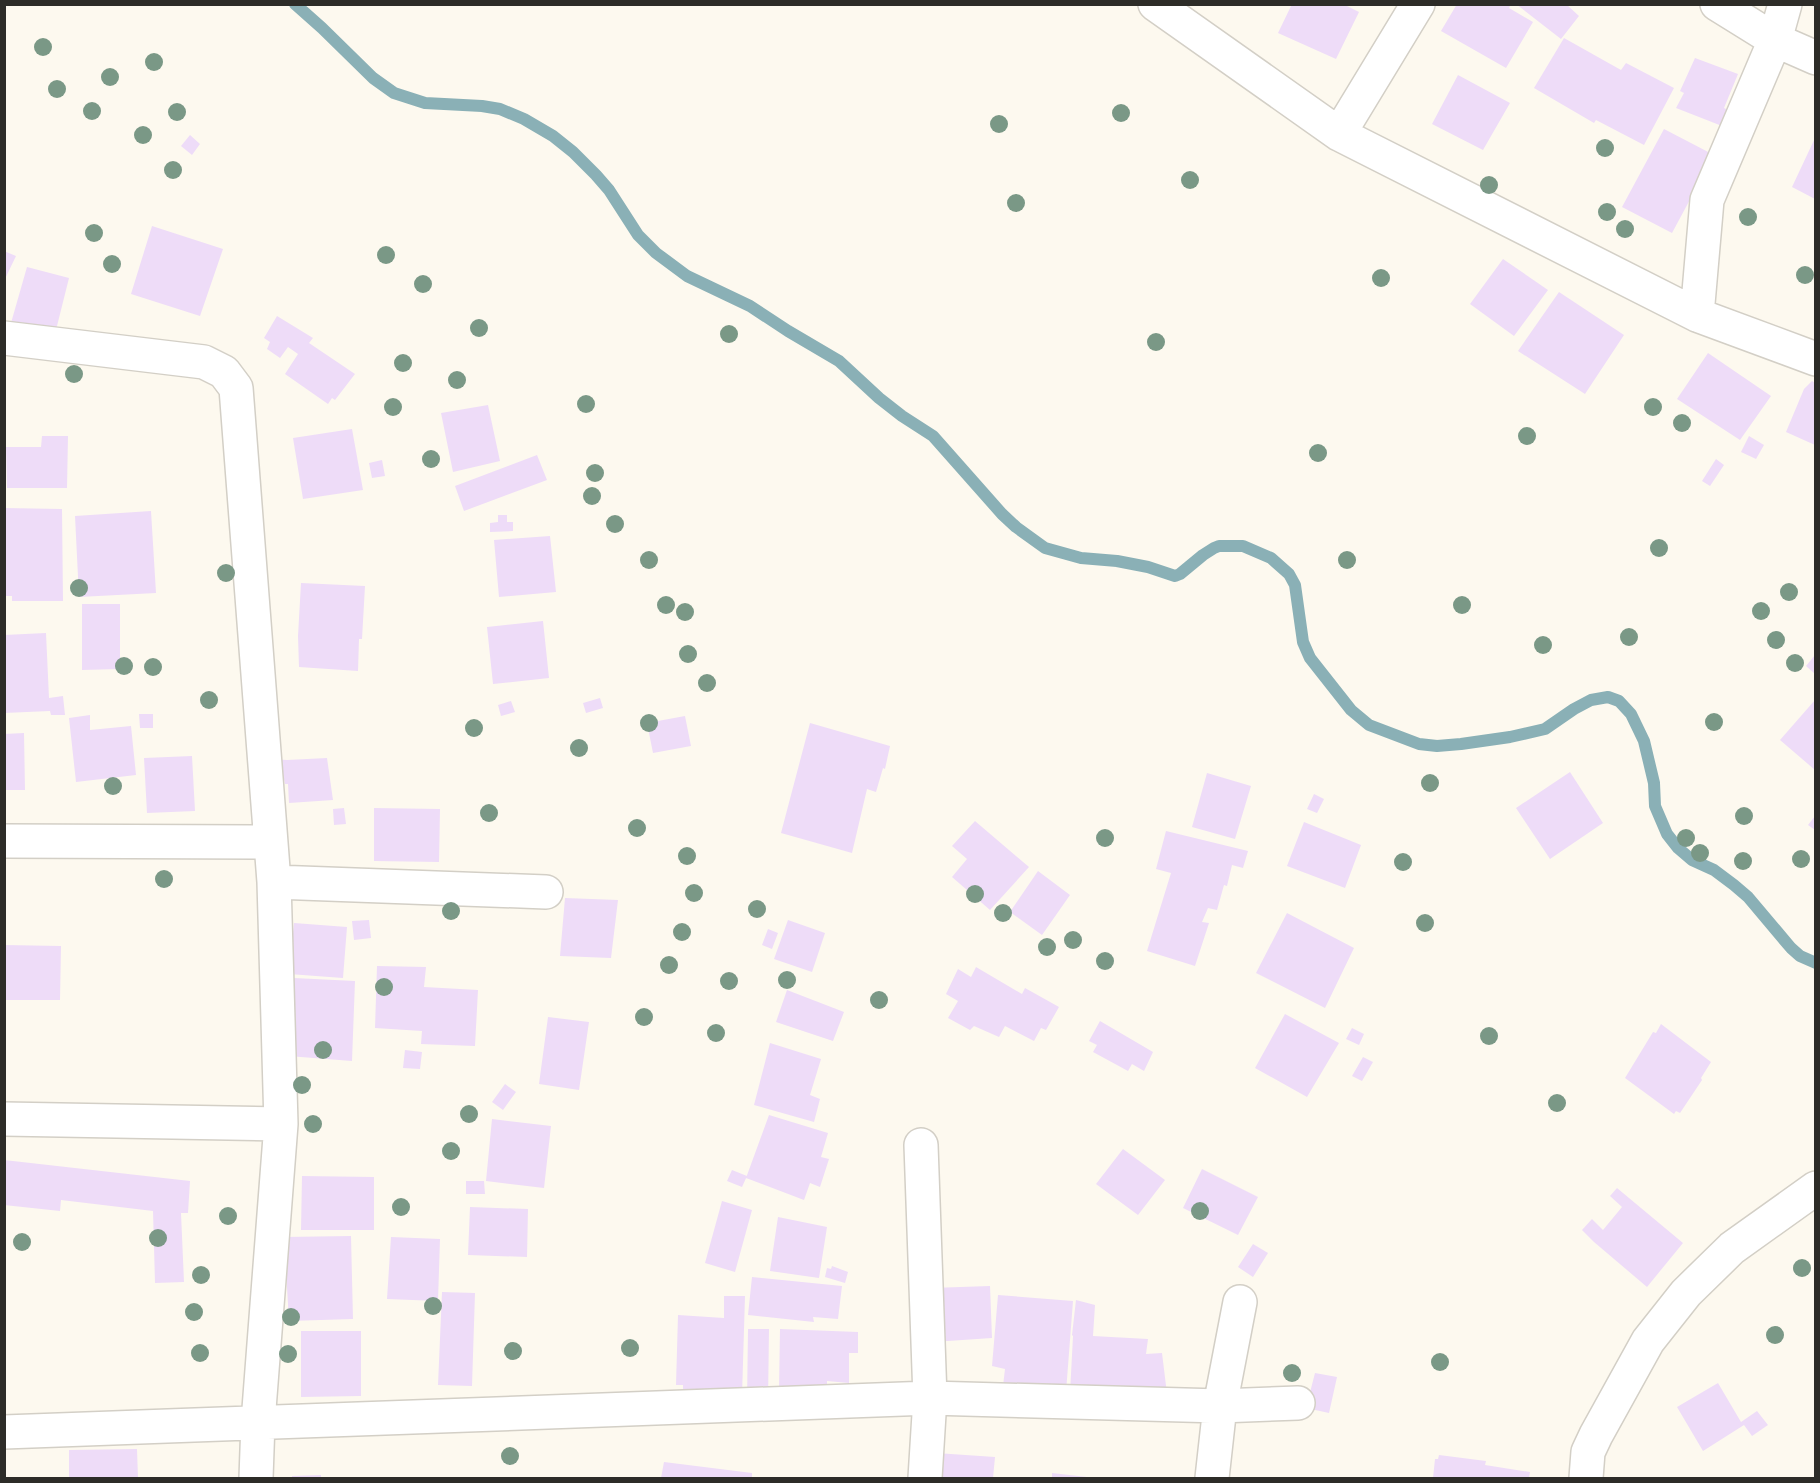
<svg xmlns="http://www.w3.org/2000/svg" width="1820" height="1483" font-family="'Titillium Web',sans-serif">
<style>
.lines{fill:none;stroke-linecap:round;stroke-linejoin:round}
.stream{stroke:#8ab0b6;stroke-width:12}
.building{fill:#eedcf8}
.street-casing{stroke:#d3cfc6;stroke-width:36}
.street{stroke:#fff;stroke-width:33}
.tree{fill:#7a9886}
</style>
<rect width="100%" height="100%" fill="#fdf9ef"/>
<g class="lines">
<path class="stream" d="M295 4 322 28 373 78 394 93 425 103 482 106 500 109 524 119 553 136 573 152 596 175 609 190 638 235 656 253 687 276 750 306 788 331 839 361 879 398 902 416 933 436 1002 514 1016 527 1045 548 1081 558 1117 561 1148 567 1175 576 1180 574 1203 555 1214 548 1219 546H1243L1271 558 1289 574 1295 585 1303 642 1310 658 1351 710 1369 725 1419 744 1437 746 1461 744 1510 737 1545 729 1574 709 1591 700 1608 697 1619 701 1631 714 1644 741 1654 783 1655 806 1667 834 1678 848 1692 860 1714 870 1734 885 1748 897 1791 948 1800 956 1816 963"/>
</g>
<path class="building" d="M1292 4H1343L1359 12 1336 59 1278 33Z
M1457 4H1511L1509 8 1533 22 1506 68 1441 31Z
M1516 4H1566L1579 16 1561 39Z
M1564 38 1621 70 1626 63 1674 88 1644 145 1596 120 1594 123 1534 88Z
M1695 58 1738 74 1724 108 1728 110 1722 126 1676 108 1684 93 1680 91Z
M1458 75 1510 103 1483 150 1432 124Z
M1664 129 1714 155 1672 233 1622 207Z
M190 135 200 144 192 155 181 146Z
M1815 138V199L1792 187Z
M152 226 223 249 200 316 131 294Z
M4 251 16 256 4 281Z
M1503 259 1548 290 1514 336 1470 304Z
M27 267 69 278 55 334 11 323Z
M1559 292 1624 335 1585 394 1518 351Z
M277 316 313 338 309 343 355 374 335 400 332 398 328 404 285 374 298 354 288 347 280 358 267 349 270 342 264 338Z
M1708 353 1771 396 1740 440 1677 399Z
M1812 381 1815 383V445L1786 432 1804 389Z
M488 405 500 461 453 472 441 413Z
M352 429 363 490 303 499 293 438Z
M42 436H68L67 488H7L6 447H41Z
M1749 436 1764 445 1756 459 1741 452Z
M537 455 547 480 464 511 455 486Z
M1716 459 1724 465 1710 486 1702 481Z
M382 460 385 476 372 478 369 463Z
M4 508 62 509 63 601H12V596H4Z
M151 511 156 593 79 597 75 516Z
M498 515H507V522H513V531L490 532V523L498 522Z
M550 536 556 592 499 597 494 540Z
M301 583 365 586 362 639H359L358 671 299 667 298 636Z
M82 604H120V669L82 670Z
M543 621 549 678 493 684 487 627Z
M46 633 49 698 63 696 65 715H51L50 711 4 713V635Z
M1815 655V674L1806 666Z
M600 698 603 708 586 713 583 703Z
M1815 700V770L1780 740Z
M511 701 515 712 501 716 498 705Z
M139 714H153V728H140Z
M90 715V730L131 726 136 775 76 782 69 718Z
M685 716 691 746 653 753 647 723Z
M810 723 890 746 885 769 883 768 876 792 867 789 852 853 781 833Z
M24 733 25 790H4V734Z
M192 756 195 811 147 813 144 758Z
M327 758 333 800 289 803 288 784H285L284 779H269V759L287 760Z
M1570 772 1603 823 1550 859 1516 808Z
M1207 773 1251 786 1235 839 1192 827Z
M1314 794 1324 799 1317 813 1307 809Z
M344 808 346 824 334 825 333 809Z
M374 808 440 809 439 862 374 861Z
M1815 816V830L1808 825Z
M975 821 1029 867 990 910 952 877 967 859 952 846Z
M1304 822 1361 845 1345 888 1287 866Z
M1166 831 1248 851 1243 868 1232 865 1227 886 1224 885 1217 910 1208 908 1202 922 1209 923 1195 966 1147 951 1171 873 1156 869Z
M1038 871 1070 895 1042 935 1010 912Z
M565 898 618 900 611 958 560 956Z
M1287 913 1354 948 1325 1008 1256 973Z
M369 920 371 938 354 940 352 921Z
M788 920 825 933 812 972 774 959Z
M294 923 347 927 343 978 289 974Z
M768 929 778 933 772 949 762 945Z
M4 945 61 946 60 1000H4Z
M377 966 426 967 424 987 478 990 475 1046 421 1044 422 1031 375 1028Z
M976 967 1022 994 1025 988 1059 1007 1046 1030 1041 1028 1034 1041 1005 1026 999 1037 974 1026 970 1030 948 1018 958 1001 946 994 958 969 971 977Z
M294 978 355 981 352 1061 288 1056Z
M787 990 844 1012 833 1041 776 1022Z
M1285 1014 1339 1043 1307 1097 1255 1068Z
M548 1017 589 1022 579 1090 539 1084Z
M1100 1021 1153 1052 1144 1071 1132 1064 1128 1071 1093 1052 1097 1045 1089 1041Z
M1661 1024 1711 1062 1701 1078 1702 1080 1680 1113 1676 1111 1674 1114 1625 1078 1653 1032 1656 1033Z
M1352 1028 1364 1034 1359 1045 1346 1039Z
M770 1043 821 1059 810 1095 820 1099 814 1122 754 1105Z
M405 1050 422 1052 420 1069 403 1068Z
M1363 1057 1373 1062 1362 1081 1352 1076Z
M505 1084 516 1092 503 1110 492 1102Z
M769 1115 828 1133 821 1157 829 1159 820 1187 810 1183 804 1200 746 1178Z
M492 1119 551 1126 544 1188 486 1181Z
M1123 1149 1165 1180 1138 1215 1096 1184Z
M4 1160 190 1181 188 1213H181L184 1282 155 1283 153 1211 61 1200 60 1211 4 1205Z
M1202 1169 1258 1197 1238 1235 1183 1208Z
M732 1170 747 1176 742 1187 727 1181Z
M302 1176 374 1177V1230H301Z
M466 1181H484L485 1194H466Z
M1617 1188 1683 1243 1647 1287 1594 1242 1582 1230 1592 1219 1603 1230 1622 1207 1610 1196Z
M722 1201 752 1210 735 1272 705 1263Z
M470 1207 528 1209 527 1257 468 1255Z
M778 1217 827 1227 819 1278 770 1271Z
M351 1236 353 1319 289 1321 284 1237Z
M391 1237 440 1239 438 1301 387 1299Z
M1253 1244 1268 1253 1253 1277 1238 1267Z
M832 1266 848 1272 845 1283 825 1277 827 1268 831 1269Z
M752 1277 842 1286 838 1319 813 1317 814 1322 748 1315Z
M990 1286 992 1338 933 1342 931 1288Z
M442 1292 475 1293 472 1386 438 1385Z
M998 1295 1073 1301 1066 1392 1003 1386 1005 1369 992 1366Z
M724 1296H745L742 1396 683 1394V1385H676L678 1315 724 1318Z
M1076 1300 1095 1305 1093 1336 1148 1339 1146 1354 1162 1353 1168 1402 1070 1393 1073 1336 1072 1335Z
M748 1329H769L768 1402H747Z
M780 1329 858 1332V1353H849V1383L827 1381V1390H779Z
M301 1331H361V1396L301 1397Z
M1315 1373 1337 1377 1329 1413 1306 1408Z
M1718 1383 1741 1422 1757 1411 1768 1425 1752 1436 1744 1425 1703 1451 1677 1407Z
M137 1449 138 1478H69V1450Z
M936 1453 995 1457 993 1478H934Z
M1439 1455 1486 1461 1485 1465 1530 1472 1529 1478H1433L1435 1459H1438Z
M664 1462 752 1473V1478H661Z
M1052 1473 1087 1477V1478H1052Z
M321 1475V1478H292V1476Z"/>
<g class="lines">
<g class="street-casing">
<path id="street" d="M1155 4 1339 134 1697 315 1816 359
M1717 4 1775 40 1816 58
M1339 134 1418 4
M1697 315 1707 200 1775 40 1785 4
M4 338 204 362 224 372 236 388 274 882 281 1124 258 1422 256 1478
M4 841 270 842
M274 882 546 892
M4 1119 281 1124
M921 1145 930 1398 925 1478
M4 1432 930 1398 1220 1406 1298 1403
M1212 1478 1220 1406 1240 1302
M1586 1478 1588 1452 1596 1435 1648 1341 1686 1293 1732 1248 1816 1188"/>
</g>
<use href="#street" class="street"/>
</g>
<g class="tree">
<circle cx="43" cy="47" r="9"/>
<circle cx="154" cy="62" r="9"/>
<circle cx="110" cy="77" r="9"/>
<circle cx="57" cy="89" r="9"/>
<circle cx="92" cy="111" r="9"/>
<circle cx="177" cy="112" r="9"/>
<circle cx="1121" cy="113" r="9"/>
<circle cx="999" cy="124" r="9"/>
<circle cx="143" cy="135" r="9"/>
<circle cx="1605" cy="148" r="9"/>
<circle cx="173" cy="170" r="9"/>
<circle cx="1190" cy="180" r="9"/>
<circle cx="1489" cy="185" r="9"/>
<circle cx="1016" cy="203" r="9"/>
<circle cx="1607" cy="212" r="9"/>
<circle cx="1748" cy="217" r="9"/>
<circle cx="1625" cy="229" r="9"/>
<circle cx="94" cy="233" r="9"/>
<circle cx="386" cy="255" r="9"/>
<circle cx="112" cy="264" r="9"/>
<circle cx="1805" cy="275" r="9"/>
<circle cx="1381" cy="278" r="9"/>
<circle cx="423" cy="284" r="9"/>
<circle cx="479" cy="328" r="9"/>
<circle cx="729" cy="334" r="9"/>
<circle cx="1156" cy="342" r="9"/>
<circle cx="403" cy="363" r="9"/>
<circle cx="74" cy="374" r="9"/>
<circle cx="457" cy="380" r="9"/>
<circle cx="586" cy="404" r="9"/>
<circle cx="393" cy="407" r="9"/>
<circle cx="1653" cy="407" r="9"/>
<circle cx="1682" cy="423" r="9"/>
<circle cx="1527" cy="436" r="9"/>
<circle cx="1318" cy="453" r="9"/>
<circle cx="431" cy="459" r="9"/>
<circle cx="595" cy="473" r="9"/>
<circle cx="592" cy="496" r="9"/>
<circle cx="615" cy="524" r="9"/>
<circle cx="1659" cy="548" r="9"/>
<circle cx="649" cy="560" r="9"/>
<circle cx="1347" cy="560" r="9"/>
<circle cx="226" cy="573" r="9"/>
<circle cx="79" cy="588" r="9"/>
<circle cx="1789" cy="592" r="9"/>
<circle cx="666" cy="605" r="9"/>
<circle cx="1462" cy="605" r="9"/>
<circle cx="1761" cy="611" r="9"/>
<circle cx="685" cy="612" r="9"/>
<circle cx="1629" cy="637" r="9"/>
<circle cx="1776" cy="640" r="9"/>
<circle cx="1543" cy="645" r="9"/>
<circle cx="688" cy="654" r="9"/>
<circle cx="1795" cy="663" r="9"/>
<circle cx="124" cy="666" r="9"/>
<circle cx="153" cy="667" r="9"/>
<circle cx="707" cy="683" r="9"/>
<circle cx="209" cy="700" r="9"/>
<circle cx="1714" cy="722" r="9"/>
<circle cx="649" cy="723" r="9"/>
<circle cx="474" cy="728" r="9"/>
<circle cx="579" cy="748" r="9"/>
<circle cx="1430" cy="783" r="9"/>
<circle cx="113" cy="786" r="9"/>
<circle cx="489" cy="813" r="9"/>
<circle cx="1744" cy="816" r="9"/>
<circle cx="637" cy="828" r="9"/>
<circle cx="1105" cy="838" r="9"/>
<circle cx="1686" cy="838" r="9"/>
<circle cx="1700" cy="853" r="9"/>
<circle cx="687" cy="856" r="9"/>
<circle cx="1801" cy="859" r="9"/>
<circle cx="1743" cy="861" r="9"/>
<circle cx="1403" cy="862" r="9"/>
<circle cx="164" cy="879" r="9"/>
<circle cx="694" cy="893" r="9"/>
<circle cx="975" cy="894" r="9"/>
<circle cx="757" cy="909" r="9"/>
<circle cx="451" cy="911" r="9"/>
<circle cx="1003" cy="913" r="9"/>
<circle cx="1425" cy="923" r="9"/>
<circle cx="682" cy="932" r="9"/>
<circle cx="1073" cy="940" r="9"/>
<circle cx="1047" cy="947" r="9"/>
<circle cx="1105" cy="961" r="9"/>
<circle cx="669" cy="965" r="9"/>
<circle cx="787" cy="980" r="9"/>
<circle cx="729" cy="981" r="9"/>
<circle cx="384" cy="987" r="9"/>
<circle cx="879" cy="1000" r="9"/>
<circle cx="644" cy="1017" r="9"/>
<circle cx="716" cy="1033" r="9"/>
<circle cx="1489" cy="1036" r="9"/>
<circle cx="323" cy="1050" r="9"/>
<circle cx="302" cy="1085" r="9"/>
<circle cx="1557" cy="1103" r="9"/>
<circle cx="469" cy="1114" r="9"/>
<circle cx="313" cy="1124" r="9"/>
<circle cx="451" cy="1151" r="9"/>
<circle cx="401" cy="1207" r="9"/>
<circle cx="1200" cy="1211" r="9"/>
<circle cx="228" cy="1216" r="9"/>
<circle cx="158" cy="1238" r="9"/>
<circle cx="22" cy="1242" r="9"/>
<circle cx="1802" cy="1268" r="9"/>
<circle cx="201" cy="1275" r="9"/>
<circle cx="433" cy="1306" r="9"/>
<circle cx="194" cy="1312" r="9"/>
<circle cx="291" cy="1317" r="9"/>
<circle cx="1775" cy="1335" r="9"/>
<circle cx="630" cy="1348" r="9"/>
<circle cx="513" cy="1351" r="9"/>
<circle cx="200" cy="1353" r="9"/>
<circle cx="288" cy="1354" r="9"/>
<circle cx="1440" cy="1362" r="9"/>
<circle cx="1292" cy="1373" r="9"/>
<circle cx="510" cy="1456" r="9"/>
</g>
<rect width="1820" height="1483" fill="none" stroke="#2d2c28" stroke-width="12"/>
</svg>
